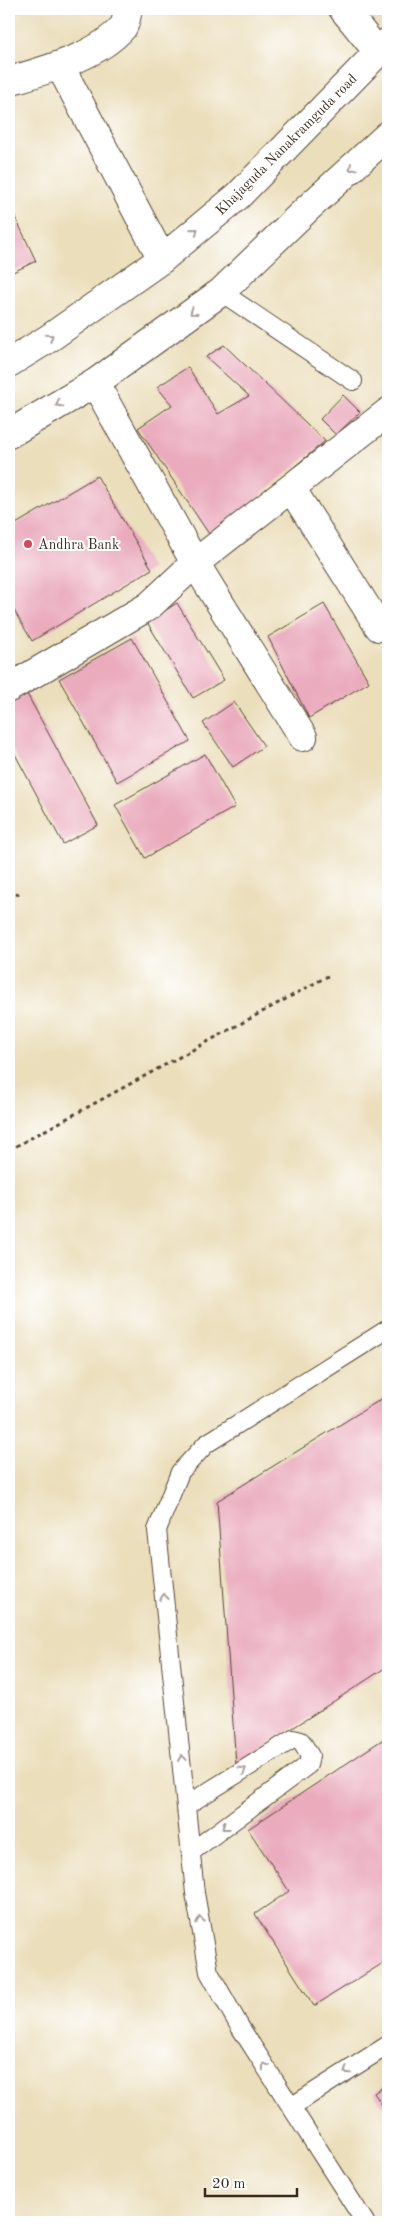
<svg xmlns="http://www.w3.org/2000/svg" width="397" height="2231" font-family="'Old Standard TT',serif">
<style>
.building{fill:#eaabbd}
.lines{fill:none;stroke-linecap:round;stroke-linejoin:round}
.lane-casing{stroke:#554536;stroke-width:20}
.street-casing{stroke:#554536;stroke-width:30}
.secondary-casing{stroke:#554536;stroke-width:30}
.path{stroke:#554536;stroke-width:3;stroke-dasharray:4 4;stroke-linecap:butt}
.lane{stroke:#fff;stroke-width:18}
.street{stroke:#fff;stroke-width:28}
.secondary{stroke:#fff;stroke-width:28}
.oneway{stroke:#a79f9a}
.poi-dot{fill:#d1495b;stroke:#fff;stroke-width:2}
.labels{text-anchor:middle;stroke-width:4;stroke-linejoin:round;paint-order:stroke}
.street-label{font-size:14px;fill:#3b2a1e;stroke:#fff}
.poi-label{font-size:14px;fill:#3b2a1e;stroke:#fff;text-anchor:start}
</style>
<rect width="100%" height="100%" fill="#fff"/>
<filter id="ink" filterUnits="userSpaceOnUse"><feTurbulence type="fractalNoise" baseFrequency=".02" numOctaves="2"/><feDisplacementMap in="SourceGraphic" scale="10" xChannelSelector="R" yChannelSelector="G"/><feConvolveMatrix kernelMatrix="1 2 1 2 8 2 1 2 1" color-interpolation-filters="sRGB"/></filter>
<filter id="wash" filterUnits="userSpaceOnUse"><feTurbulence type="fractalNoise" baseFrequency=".0096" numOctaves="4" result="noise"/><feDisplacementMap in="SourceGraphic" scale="20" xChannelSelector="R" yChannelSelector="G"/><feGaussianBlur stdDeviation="1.12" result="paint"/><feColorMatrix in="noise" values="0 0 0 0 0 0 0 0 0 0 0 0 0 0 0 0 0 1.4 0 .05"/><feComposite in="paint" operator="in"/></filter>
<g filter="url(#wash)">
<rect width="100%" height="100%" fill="#ebdebb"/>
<g id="blocks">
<path class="building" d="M9 204 36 261 9 274Z
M224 345 325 441 211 537 138 428 172 405 157 387 188 367 218 414 249 396 206 357Z
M343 395 360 412 336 435 320 419Z
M97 476 152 569 32 641 9 602V528Z
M177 603 224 680 193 698 147 622Z
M324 604 369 682 309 718 268 637Z
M132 638 190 741 117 782 59 679Z
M26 692 98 825 63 844 9 743V702Z
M234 702 264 746 233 767 203 723Z
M205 754 235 807 145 858 115 805Z
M388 1395V1666L236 1765 217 1501Z
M388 1736V1960L314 2006 255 1914 289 1891 248 1829Z
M388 2083V2114L374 2093Z"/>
</g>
</g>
<g filter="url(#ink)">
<use href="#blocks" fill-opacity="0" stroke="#554536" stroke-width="1"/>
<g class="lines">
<g class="lane-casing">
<path id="lane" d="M221 292 353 381
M187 1805 293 1739 301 1741 310 1756 308 1765 191 1852
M291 2107 388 2045
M365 2222 240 2027 209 1972 195 1893 157 1530 180 1472 206 1444 388 1329"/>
</g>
<g class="street-casing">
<path id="street" d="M343 9 378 52
M60 66 162 259
M9 81C46 70 97 57 123 27 126 23 127 14 128 9
M95 383 195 563 303 737
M291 488 379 627
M9 688 149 606 195 563 388 412"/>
</g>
<g class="secondary-casing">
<path id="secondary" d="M9 363 48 339 162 259 238 196 388 42
M9 434 95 383 221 292 307 209 388 135"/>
</g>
<path class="path" d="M9 899 19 893
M9 1150 328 976"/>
<use href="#lane" class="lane"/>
<use href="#street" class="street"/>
<use href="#secondary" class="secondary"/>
</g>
<defs><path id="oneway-chevron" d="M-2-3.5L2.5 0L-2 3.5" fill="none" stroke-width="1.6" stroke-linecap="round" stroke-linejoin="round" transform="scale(1.25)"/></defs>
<g class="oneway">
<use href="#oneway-chevron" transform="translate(352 168) rotate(138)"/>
<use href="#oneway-chevron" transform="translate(195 231) rotate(-40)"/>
<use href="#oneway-chevron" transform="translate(193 312) rotate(144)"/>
<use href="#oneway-chevron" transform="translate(50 337) rotate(-34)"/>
<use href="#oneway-chevron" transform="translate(59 404) rotate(149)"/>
<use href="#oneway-chevron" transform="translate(164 1597) rotate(-96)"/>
<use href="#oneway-chevron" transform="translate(182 1758) rotate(-96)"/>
<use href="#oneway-chevron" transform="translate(243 1770) rotate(-32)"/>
<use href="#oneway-chevron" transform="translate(225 1827) rotate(143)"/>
<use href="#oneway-chevron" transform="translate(200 1920) rotate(-100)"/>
<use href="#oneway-chevron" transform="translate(265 2066) rotate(-123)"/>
<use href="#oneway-chevron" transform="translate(347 2071) rotate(147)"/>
</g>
</g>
<circle class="poi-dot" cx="28" cy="544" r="5"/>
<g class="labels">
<g class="street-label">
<text transform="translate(286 144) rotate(-45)" y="5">Khajaguda Nanakramguda road</text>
</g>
<g class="poi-label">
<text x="38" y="549">Andhra Bank</text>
</g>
</g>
<rect width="397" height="2231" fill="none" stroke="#fff" stroke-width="30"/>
<path d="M205 2188v8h92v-8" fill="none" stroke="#3b2a1e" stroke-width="2.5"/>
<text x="212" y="2188" font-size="15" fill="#3b2a1e" stroke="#ffffff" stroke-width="4" paint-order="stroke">20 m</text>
</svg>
